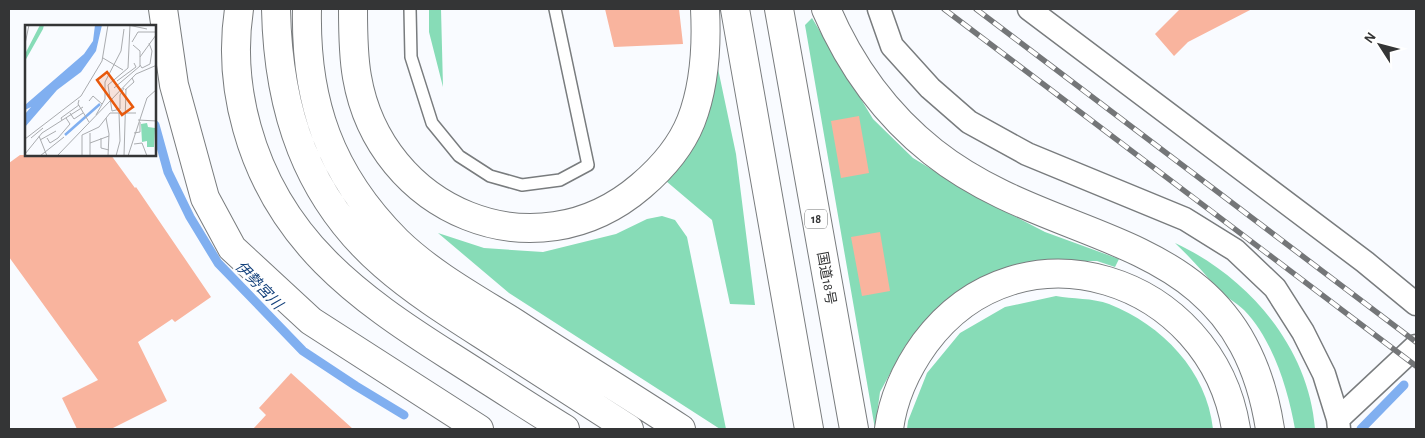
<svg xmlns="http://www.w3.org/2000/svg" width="1425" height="438" font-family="'Alegreya Sans','Noto Sans JP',sans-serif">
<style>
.green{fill:#87dcb7}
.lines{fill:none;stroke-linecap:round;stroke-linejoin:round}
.stream{stroke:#80aff0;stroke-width:9}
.building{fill:#f9b49e}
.lane-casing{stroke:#797c7e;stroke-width:14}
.street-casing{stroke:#797c7e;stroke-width:25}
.secondary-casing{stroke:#797c7e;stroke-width:30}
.highway-casing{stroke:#797c7e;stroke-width:30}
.lane{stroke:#fff;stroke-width:11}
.street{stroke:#fff;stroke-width:22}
.secondary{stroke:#fff;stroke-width:28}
.highway{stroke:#fff;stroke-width:28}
.rail-casing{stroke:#747678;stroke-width:5.5}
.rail{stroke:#fff;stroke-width:4;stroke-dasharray:11;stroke-linecap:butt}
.labels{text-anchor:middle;stroke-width:4.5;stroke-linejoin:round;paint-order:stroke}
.shield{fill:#fff;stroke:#717272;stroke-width:1}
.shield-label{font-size:12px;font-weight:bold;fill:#343536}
.street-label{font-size:14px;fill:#343536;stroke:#fff}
.water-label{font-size:15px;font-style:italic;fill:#15427c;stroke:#fff}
.inset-river{fill:none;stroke:#80aff0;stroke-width:2.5}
.inset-road{fill:none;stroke:#aaacaf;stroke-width:1}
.view{fill:#e8590c;fill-opacity:0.15;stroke:#e8590c;stroke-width:2.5}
.inset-edge{fill:none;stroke:#343536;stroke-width:2.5}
</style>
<rect width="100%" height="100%" fill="#f9fbff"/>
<path class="green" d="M429 9H441L443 87 429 32Z
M812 18 873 119 913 158 979 198 1045 232 1119 259 1115 267 1097 261H1054L994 275 940 306 905 346 880 392 875 429 805 25Z
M717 64 736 154 755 305 730 304 712 220 666 181Z
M662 216 675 220 687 237 726 429H720L509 293 438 233 484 248 543 252 616 234 647 219Z
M1175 243C1247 276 1309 347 1315 429H1295C1288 389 1273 340 1244 310 1236 302 1225 297 1217 288 1203 272 1190 257 1175 243Z
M1056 296C1072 299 1093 298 1109 304 1162 325 1207 371 1213 429H907L908 421 927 373 960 333 1005 307Z"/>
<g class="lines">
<path class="stream" d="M155 125 168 172 190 217 218 263 303 351 356 386 404 415
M1361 429 1404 385"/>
</g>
<path class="building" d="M605 9H679L683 44 614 47Z
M1180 9H1252L1188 42 1174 56 1155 34Z
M859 116 869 173 841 178 831 121Z
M20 155H111L135 188 136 187 211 297 175 322 172 319 138 342 167 401 111 429H77L62 398 98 380 9 257V163Z
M880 232 890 291 862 296 851 237Z
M291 373 353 429H253L266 415 259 408Z"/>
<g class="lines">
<g class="lane-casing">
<path id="lane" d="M410 9 411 57 432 123 459 156 490 176 522 185 560 180 588 165 555 9"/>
</g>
<g class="street-casing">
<path id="street" d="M879 9 892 46 930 88 969 122 1027 154 1185 219 1235 250 1275 288 1303 332 1324 374 1338 419 1339 429
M1029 9 1365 262 1416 304
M1338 419 1416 346"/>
</g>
<g class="secondary-casing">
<path id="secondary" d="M163 9 174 85 205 198 232 248 311 321 479 429"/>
</g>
<g class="highway-casing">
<path id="highway" d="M239 9C233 49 236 89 247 128 278 240 357 297 450 356 488 380 526 405 565 429
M276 9C278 109 306 197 384 265 416 293 453 316 489 339 535 369 582 399 629 429
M307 9C305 102 330 174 397 241 431 274 475 298 515 323 570 359 626 393 681 429
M353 9C353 31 353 55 357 77 380 211 535 277 641 186 661 169 681 146 691 121 705 85 707 47 705 9
M735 9 809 429
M779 9 854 429
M826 9C850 65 885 114 933 152 1062 254 1238 223 1270 429
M889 429C893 398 907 368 925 343 1021 214 1212 278 1236 429"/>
</g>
<use href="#lane" class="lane"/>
<use href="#street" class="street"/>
<use href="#secondary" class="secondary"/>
<use href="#highway" class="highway"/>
<g class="rail-casing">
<path id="rail" d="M944 9 1416 366
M976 9 1416 342"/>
</g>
<use href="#rail" class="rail"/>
</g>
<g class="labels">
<rect class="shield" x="805" y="209.5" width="22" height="19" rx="4"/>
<g class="shield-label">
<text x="816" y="223">18</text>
</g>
<g class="street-label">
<text transform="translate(827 278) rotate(80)" y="5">国道18号</text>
</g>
<g class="water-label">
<text transform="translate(259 285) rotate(46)" y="5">伊勢宮川</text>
</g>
</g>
<g transform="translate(25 25)">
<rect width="131" height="131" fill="#f9fbff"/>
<path d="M15 0H19L18 4 0 36V29ZM122 98 123 102 130 103 129 122H122V116L117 117 116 99Z" fill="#87dcb7"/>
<path d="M70 0H77L71 26 56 47 32 65 0 102V89L6 82 0 85V80L59 29 68 16Z" fill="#80aff0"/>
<path class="inset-river" d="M40 110 75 79"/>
<path class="inset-road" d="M103 0 122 4M107 17 113 7H132M0 19 4 0M115 32 131 10M78 33 98 45M115 40 117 43 125 39 127 26 124 18M92 56 111 42 109 38M89 63 115 41V26L108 20M99 63 95 70V84L87 86 83 60 103 43 105 0M100 65 109 57 107 53M54 75 53 79 64 97M64 76 68 71 77 79M45 88 49 94 58 88M71 90 80 74V57L96 26 99 4M81 93 84 109 83 131M37 95 36 93 54 80M113 95 132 96M65 108V131M109 108 115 107V97M57 110 74 102 85 88H111M14 111 22 131M6 113 18 103M22 113 25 118 33 113 45 99 41 93M76 113V123L84 125M0 114 56 71 77 36 83 0M15 115 31 106M65 118 84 111M109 119 117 118 122 131M0 129 17 108 58 82M15 131 39 112M32 131 111 49 132 40M57 131V110M91 131 95 116 94 88M99 131 101 64M103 131 122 73 132 64"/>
<path class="view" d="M82 47 108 82 97 90 72 55Z"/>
<rect width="131" height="131" class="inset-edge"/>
</g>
<rect width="1425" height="438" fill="none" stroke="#343536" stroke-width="20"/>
<g transform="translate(1380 45) rotate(306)" stroke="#ffffff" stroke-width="4" paint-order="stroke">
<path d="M0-4L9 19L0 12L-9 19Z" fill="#343536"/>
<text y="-8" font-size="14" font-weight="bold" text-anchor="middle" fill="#343536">N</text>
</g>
</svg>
